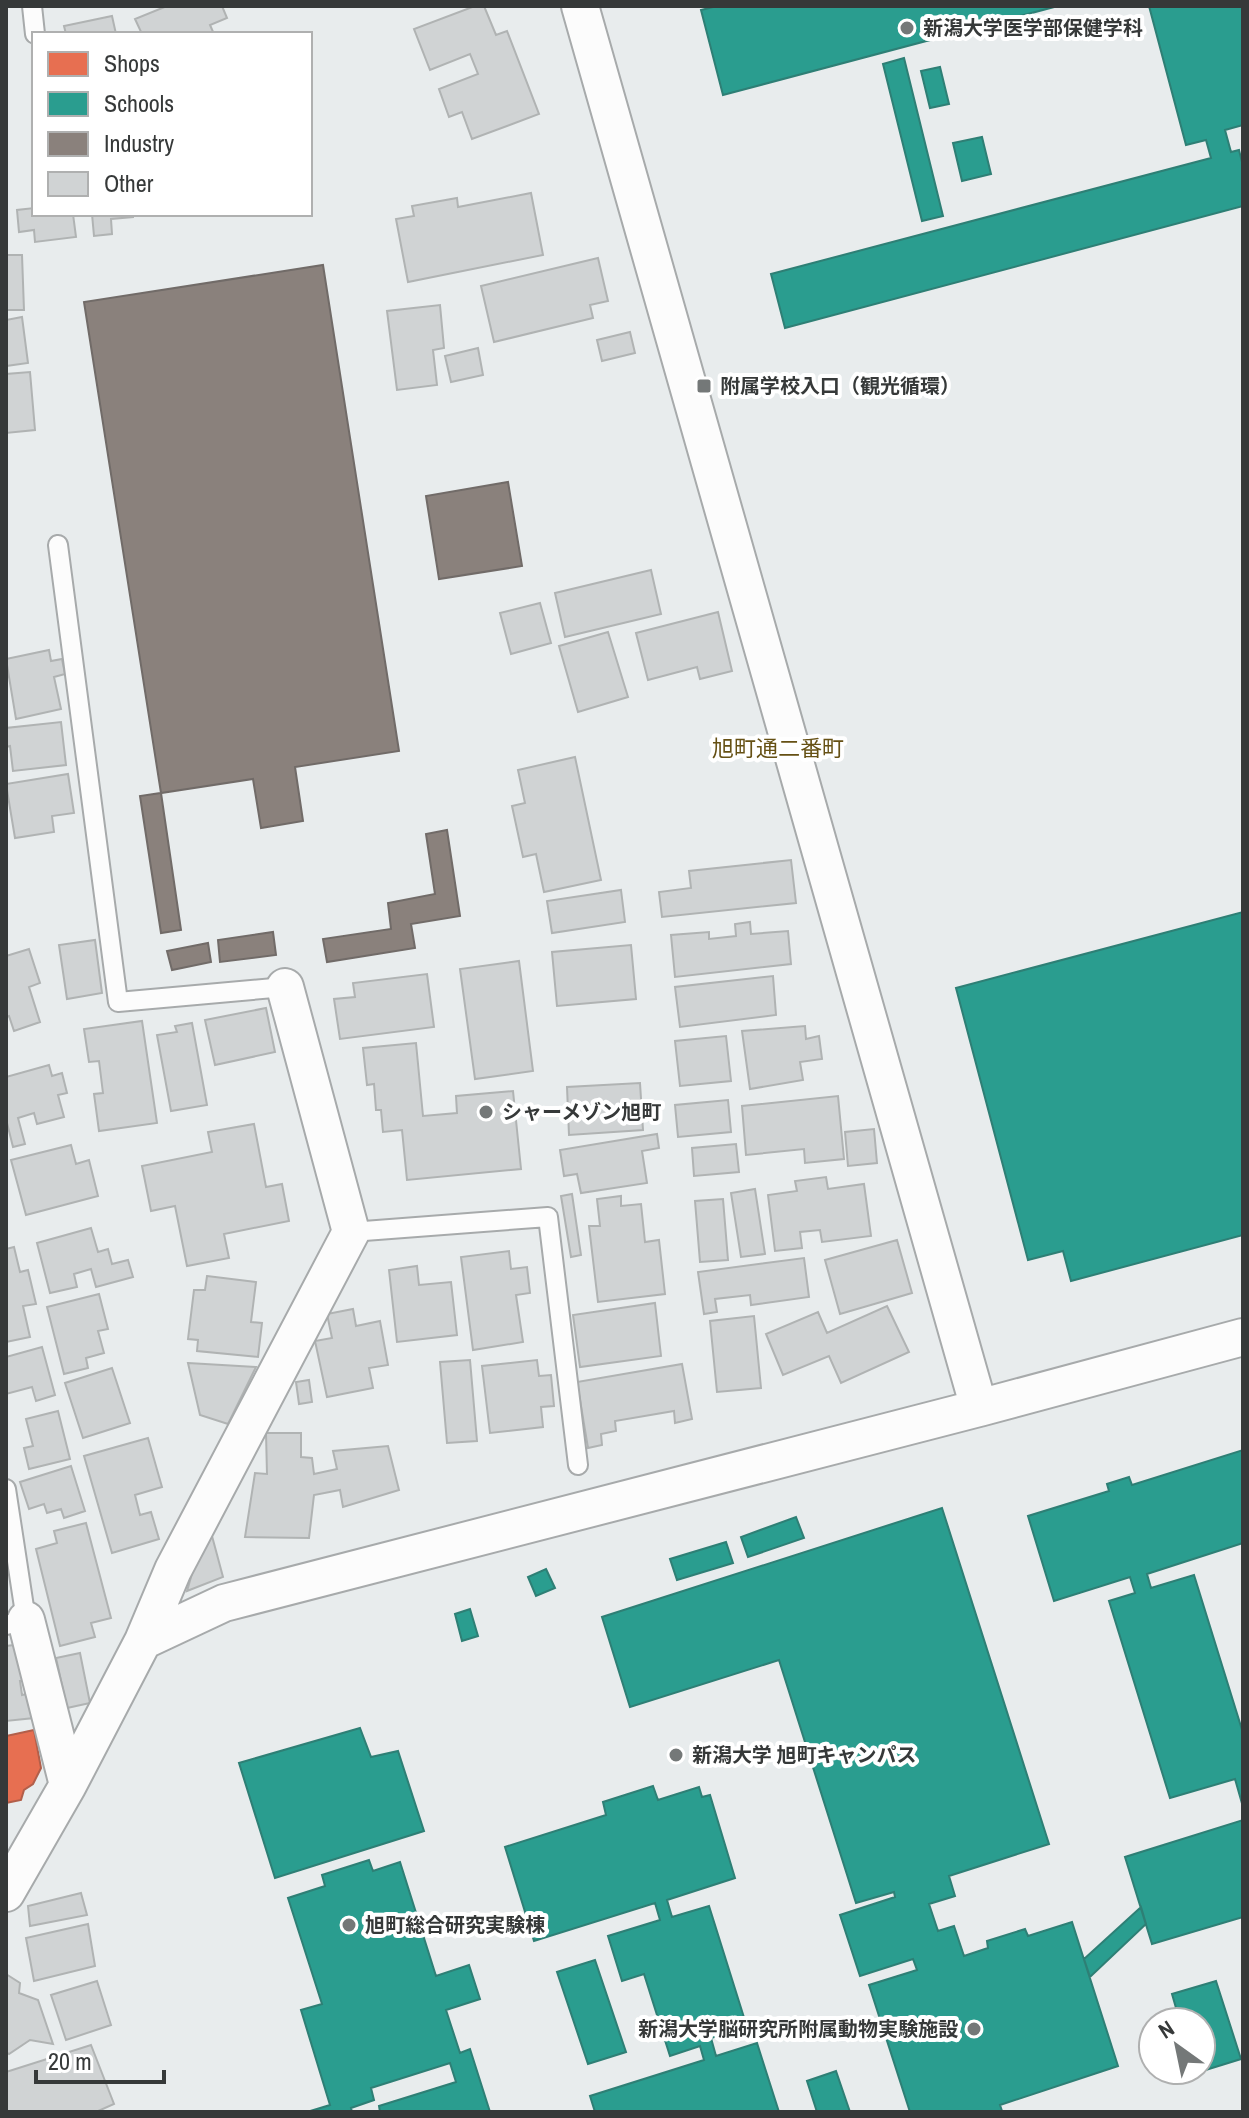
<svg xmlns="http://www.w3.org/2000/svg" width="1249" height="2118" font-family="'Archivo Narrow','Noto Sans JP',sans-serif">
<style>
.shops{fill:#e76f51;stroke:#b25f4a;stroke-width:2}
.schools{fill:#2a9d8f;stroke:#2e7f75;stroke-width:2}
.industry{fill:#8a817c;stroke:#716b68;stroke-width:2}
.building{fill:#d0d3d4;stroke:#b0b3b3;stroke-width:2}
.lines{fill:none;stroke-linecap:round;stroke-linejoin:round}
.lane-casing{stroke:#a7aaab;stroke-width:22}
.street-casing{stroke:#a7aaab;stroke-width:40}
.lane{stroke:#fcfcfc;stroke-width:18}
.street{stroke:#fcfcfc;stroke-width:36}
.poi-dot{fill:#747878;stroke:#fff;stroke-width:3}
.labels{text-anchor:middle;stroke-width:8;stroke-linejoin:round;paint-order:stroke}
.poi-label{font-size:20px;font-weight:bold;fill:#363939;stroke:#fff;text-anchor:start}
.neighbourhood-label{font-size:22px;fill:#665115;stroke:#fff}
</style>
<rect width="100%" height="100%" fill="#e8eced"/>
<path class="shops" d="M34 1730 41 1768 33 1784 24 1790 21 1800 6 1803V1736Z"/>
<path class="schools" d="M717 6H1058L723 95 701 10Z
M1149 6H1243V125L1225 130 1231 152 1239 150 1243 166V206L785 328 771 274 1211 158 1206 140 1186 145Z
M904 58 943 216 922 221 883 64Z
M940 67 949 104 930 108 921 71Z
M982 137 991 174 962 181 953 143Z
M1243 912V1235L1071 1281 1063 1251 1028 1260 956 988Z
M1243 1450V1543L1147 1574 1151 1588 1194 1575 1243 1733V1807L1235 1779 1170 1798 1109 1601 1135 1593 1130 1577 1054 1601 1028 1516 1109 1491 1107 1484 1129 1477 1132 1485Z
M942 1508 1049 1844 949 1876 955 1896 929 1904 938 1931 954 1926 964 1956 988 1948 987 1941 1025 1929 1028 1936 1072 1922 1118 2066 1000 2105 1002 2111 998 2112H910L869 1985 917 1970 913 1959 860 1976 840 1915 895 1897 894 1892 856 1903 779 1660 630 1707 602 1617Z
M796 1517 804 1538 748 1557 741 1537Z
M726 1542 733 1563 677 1580 670 1559Z
M546 1569 555 1588 536 1596 528 1577Z
M470 1609 478 1636 462 1641 455 1614Z
M360 1728 371 1757 398 1751 424 1831 275 1878 239 1763Z
M653 1786 658 1800 699 1787 702 1797 710 1795 735 1878 667 1900 672 1917 709 1906 747 2027 711 2038 716 2056 757 2043 779 2112H595L590 2096 704 2060 700 2046 670 2056 644 1974 622 1981 608 1936 660 1920 655 1903 534 1941 505 1847 606 1815 603 1802Z
M1243 1820V1917L1152 1944 1125 1857Z
M369 1860 373 1871 400 1862 436 1976 469 1965 480 1999 446 2010 460 2053 470 2049 490 2112H380L379 2106 456 2082 450 2063 371 2088 374 2100 351 2108 352 2112H307L330 2105 301 2010 322 2004 288 1898 325 1886 322 1875Z
M1141 1907 1146 1924 1090 1977 1084 1959Z
M595 1960 626 2052 588 2064 557 1972Z
M1216 1981 1241 2059 1196 2073 1195 2070H1201V2022H1180L1172 1994Z
M836 2071 850 2112H817L807 2081Z"/>
<path class="industry" d="M323 265 399 751 295 767 303 821 261 828 253 779 161 793 84 302Z
M508 482 522 566 439 579 426 496Z
M161 793 181 930 161 933 140 796Z
M447 830 460 916 411 924 415 948 327 962 323 939 391 929 388 903 435 894 426 834Z
M273 932 276 955 220 962 218 940Z
M208 943 211 962 172 970 167 951Z"/>
<path class="building" d="M167 6H222L227 18 210 25 214 34H142L135 19Z
M475 6H484L496 35 507 31 539 114 472 139 462 112 449 117 439 89 478 74 470 54 430 70 414 29Z
M112 16 116 34H66L64 26Z
M531 193 543 255 408 282 396 219 414 216 412 206 457 198 458 207Z
M34 208V214H73L76 237 35 242 34 230 19 232 17 210Z
M92 214H133V217L111 219 112 234 94 236Z
M6 255H22L24 310H6Z
M598 258 608 301 590 305 593 318 494 342 481 286Z
M440 305 444 348 433 350 437 385 397 390 387 311Z
M22 317 28 363 6 366V320Z
M630 332 635 353 602 361 597 340Z
M478 348 483 375 451 382 445 356Z
M30 372 35 430 6 433V374Z
M651 570 661 614 565 637 555 593Z
M540 603 551 643 511 654 500 613Z
M718 612 732 671 700 679 697 667 648 680 636 633Z
M608 632 628 697 578 712 559 646Z
M49 650 51 661 62 659 65 674 54 677 61 709 16 719 6 659Z
M61 722 66 765 13 771 10 746 6 747V728Z
M575 757 601 880 544 892 536 854 523 857 512 806 525 803 518 770Z
M68 774 74 813 52 816 54 832 15 838 6 784Z
M791 860 796 903 662 917 659 892 691 888 689 871Z
M621 890 625 922 552 933 547 901Z
M750 922 751 934 788 931 791 964 675 977 671 935 709 932V939L736 936 735 924Z
M95 940 102 993 67 999 59 945Z
M631 945 636 999 557 1006 552 952Z
M29 949 40 983 29 987 40 1022 14 1031 9 1016 6 1017V956Z
M519 961 533 1071 475 1079 460 969Z
M427 974 434 1027 340 1039 334 999 355 997 353 983Z
M773 976 776 1015 680 1027 675 987Z
M266 1008 275 1052 215 1065 205 1020Z
M142 1021 157 1123 99 1131 94 1094 103 1093 99 1061 89 1062 84 1029Z
M192 1023 207 1105 171 1111 157 1035 177 1032 175 1026Z
M805 1026 806 1039 819 1036 822 1059 800 1062 803 1080 750 1089 742 1031Z
M726 1036 731 1081 680 1086 675 1041Z
M416 1043 423 1116 457 1113 456 1096 513 1091 521 1169 407 1180 402 1130 383 1132 381 1110H376L374 1084 367 1085 363 1048Z
M49 1065 52 1076 62 1073 67 1093 58 1095 64 1117 37 1124 34 1113 18 1118 25 1144 13 1147 6 1119V1077Z
M640 1083 643 1130 569 1135 567 1087Z
M838 1096 844 1159 805 1163 804 1149 746 1155 742 1106Z
M728 1100 731 1132 678 1137 675 1105Z
M254 1124 266 1187 282 1184 289 1221 224 1234 229 1258 187 1266 175 1206 151 1211 142 1166 212 1152 208 1132Z
M874 1129 877 1163 848 1166 845 1132Z
M657 1134 659 1148 642 1151 647 1183 581 1193 577 1174 564 1176 560 1150Z
M736 1144 739 1172 694 1176 692 1148Z
M71 1145 76 1164 89 1160 98 1196 26 1215 11 1160Z
M826 1177 828 1189 864 1184 871 1236 822 1242 820 1230 800 1232 802 1248 775 1251 768 1195 797 1191 795 1181Z
M755 1189 765 1254 741 1257 731 1193Z
M572 1194 581 1255 571 1257 561 1196Z
M621 1196V1206L641 1204 645 1242 659 1240 665 1294 598 1302 589 1226H600L597 1199Z
M723 1199 728 1260 700 1262 695 1201Z
M91 1228 98 1252 108 1249 112 1264 128 1260 133 1277 96 1287 91 1269 74 1274 77 1287 50 1293 37 1243Z
M897 1240 912 1293 840 1314 825 1260Z
M14 1247 20 1272 28 1270 36 1304 23 1306 30 1337 6 1342V1249Z
M509 1251 511 1269 527 1267 530 1293 516 1295 523 1342 473 1350 461 1257Z
M804 1258 809 1297 751 1305 750 1295 715 1299 717 1312 704 1314 698 1272Z
M417 1266 419 1285 451 1282 457 1335 397 1342 389 1270Z
M207 1276 256 1282 251 1322 262 1323 258 1357 197 1351 198 1340 188 1339 194 1290H205Z
M99 1294 108 1329 98 1331 104 1353 86 1358 88 1368 64 1374 47 1307Z
M655 1303 661 1356 580 1367 573 1315Z
M887 1306 909 1352 841 1383 829 1356 783 1375 766 1334 818 1312 827 1333Z
M353 1309 356 1326 380 1321 388 1365 369 1368 373 1388 327 1397 315 1341 332 1338 327 1314Z
M754 1316 761 1388 717 1392 710 1321Z
M42 1347 55 1395 36 1401 32 1387 6 1394V1357Z
M470 1360 477 1441 447 1443 440 1362Z
M537 1360 539 1376 551 1375 554 1406 541 1407 543 1427 490 1433 482 1366Z
M188 1363 256 1367 228 1424 200 1415Z
M682 1364 692 1419 675 1423 674 1411 615 1421 616 1431 601 1434 602 1445 588 1448 577 1382Z
M112 1368 130 1423 83 1438 65 1383Z
M309 1380 312 1402 299 1404 296 1382Z
M58 1411 70 1459 29 1469 24 1448 33 1446 26 1419Z
M266 1433H301V1457L312 1458 314 1474 337 1469 333 1451 388 1446 399 1490 343 1507 340 1490 314 1495 309 1538 245 1537 255 1473 267 1474Z
M148 1438 162 1487 135 1495 140 1515 151 1512 159 1539 112 1553 84 1456Z
M71 1466 85 1511 64 1518 61 1509 47 1513 44 1504 29 1509 20 1482Z
M86 1523 111 1618 91 1623 95 1637 60 1646 36 1549 57 1543 54 1531Z
M212 1536 223 1577 187 1591 202 1539Z
M23 1644 27 1681H20L22 1695 32 1693 34 1718 6 1721V1646Z
M80 1653 90 1703 67 1708 56 1658Z
M81 1893 87 1915 30 1926 28 1906Z
M88 1924 95 1966 34 1981 26 1938Z
M6 1974 20 1983 19 1993 38 2000 53 2044 30 2040 9 2054 6 2052Z
M97 1981 111 2025 66 2040 51 1995Z
M91 2045 114 2104 96 2112H6V2072Z"/>
<g class="lines">
<g class="lane-casing">
<path id="lane" d="M32 6 35 34
M58 545 118 1002 285 987
M351 1232 548 1217 578 1465
M6 1489 26 1620 6 1625"/>
</g>
<g class="street-casing">
<path id="street" d="M979 1408 1243 1337
M26 1620 68 1785
M143 1641 224 1603 979 1408 580 6
M6 1893 68 1785 143 1641 173 1570 351 1232 285 987"/>
</g>
<use href="#lane" class="lane"/>
<use href="#street" class="street"/>
</g>
<g class="poi-dot">
<circle cx="907" cy="28" r="8"/>
<rect x="696" y="378" width="16" height="16" rx="4"/>
<circle cx="486" cy="1112" r="8"/>
<circle cx="676" cy="1755" r="8"/>
<circle cx="349" cy="1925" r="8"/>
<circle cx="974" cy="2029" r="8"/>
</g>
<g class="labels">
<g class="poi-label">
<text x="923" y="35">新潟大学医学部保健学科</text>
<text x="720" y="393">附属学校入口（観光循環）</text>
<text x="502" y="1119">シャーメゾン旭町</text>
<text x="692" y="1762">新潟大学 旭町キャンパス</text>
<text x="365" y="1932">旭町総合研究実験棟</text>
<text x="958" y="2036" text-anchor="end">新潟大学脳研究所附属動物実験施設</text>
</g>
<g class="neighbourhood-label">
<text x="778" y="756">旭町通二番町</text>
</g>
</g>
<rect width="1249" height="2118" fill="none" stroke="#363939" stroke-width="16"/>
<rect x="32" y="32" width="280" height="184" fill="#ffffff" stroke="#afb0b0" stroke-width="2"/>
<rect x="48" y="52" width="40" height="24" fill="#e76f51" stroke="#afb0b0" stroke-width="2"/>
<text x="104" y="72" font-size="24" fill="#363939">Shops</text>
<rect x="48" y="92" width="40" height="24" fill="#2a9d8f" stroke="#afb0b0" stroke-width="2"/>
<text x="104" y="112" font-size="24" fill="#363939">Schools</text>
<rect x="48" y="132" width="40" height="24" fill="#8a817c" stroke="#afb0b0" stroke-width="2"/>
<text x="104" y="152" font-size="24" fill="#363939">Industry</text>
<rect x="48" y="172" width="40" height="24" fill="#d0d3d4" stroke="#afb0b0" stroke-width="2"/>
<text x="104" y="192" font-size="24" fill="#363939">Other</text>
<g transform="translate(1177 2046) rotate(327)"><circle r="38" fill="#ffffff" stroke="#afb0b0" stroke-width="2"/>
<path d="M0-6L14 30L0 20L-14 30Z" fill="#747878"/>
<text y="-12" font-size="22" font-weight="bold" text-anchor="middle" fill="#363939">N</text>
</g>
<path d="M36 2070v12h128v-12" fill="none" stroke="#363939" stroke-width="4"/>
<text x="48" y="2070" font-size="24" fill="#363939" stroke="#ffffff" stroke-width="6" paint-order="stroke">20 m</text>
</svg>
